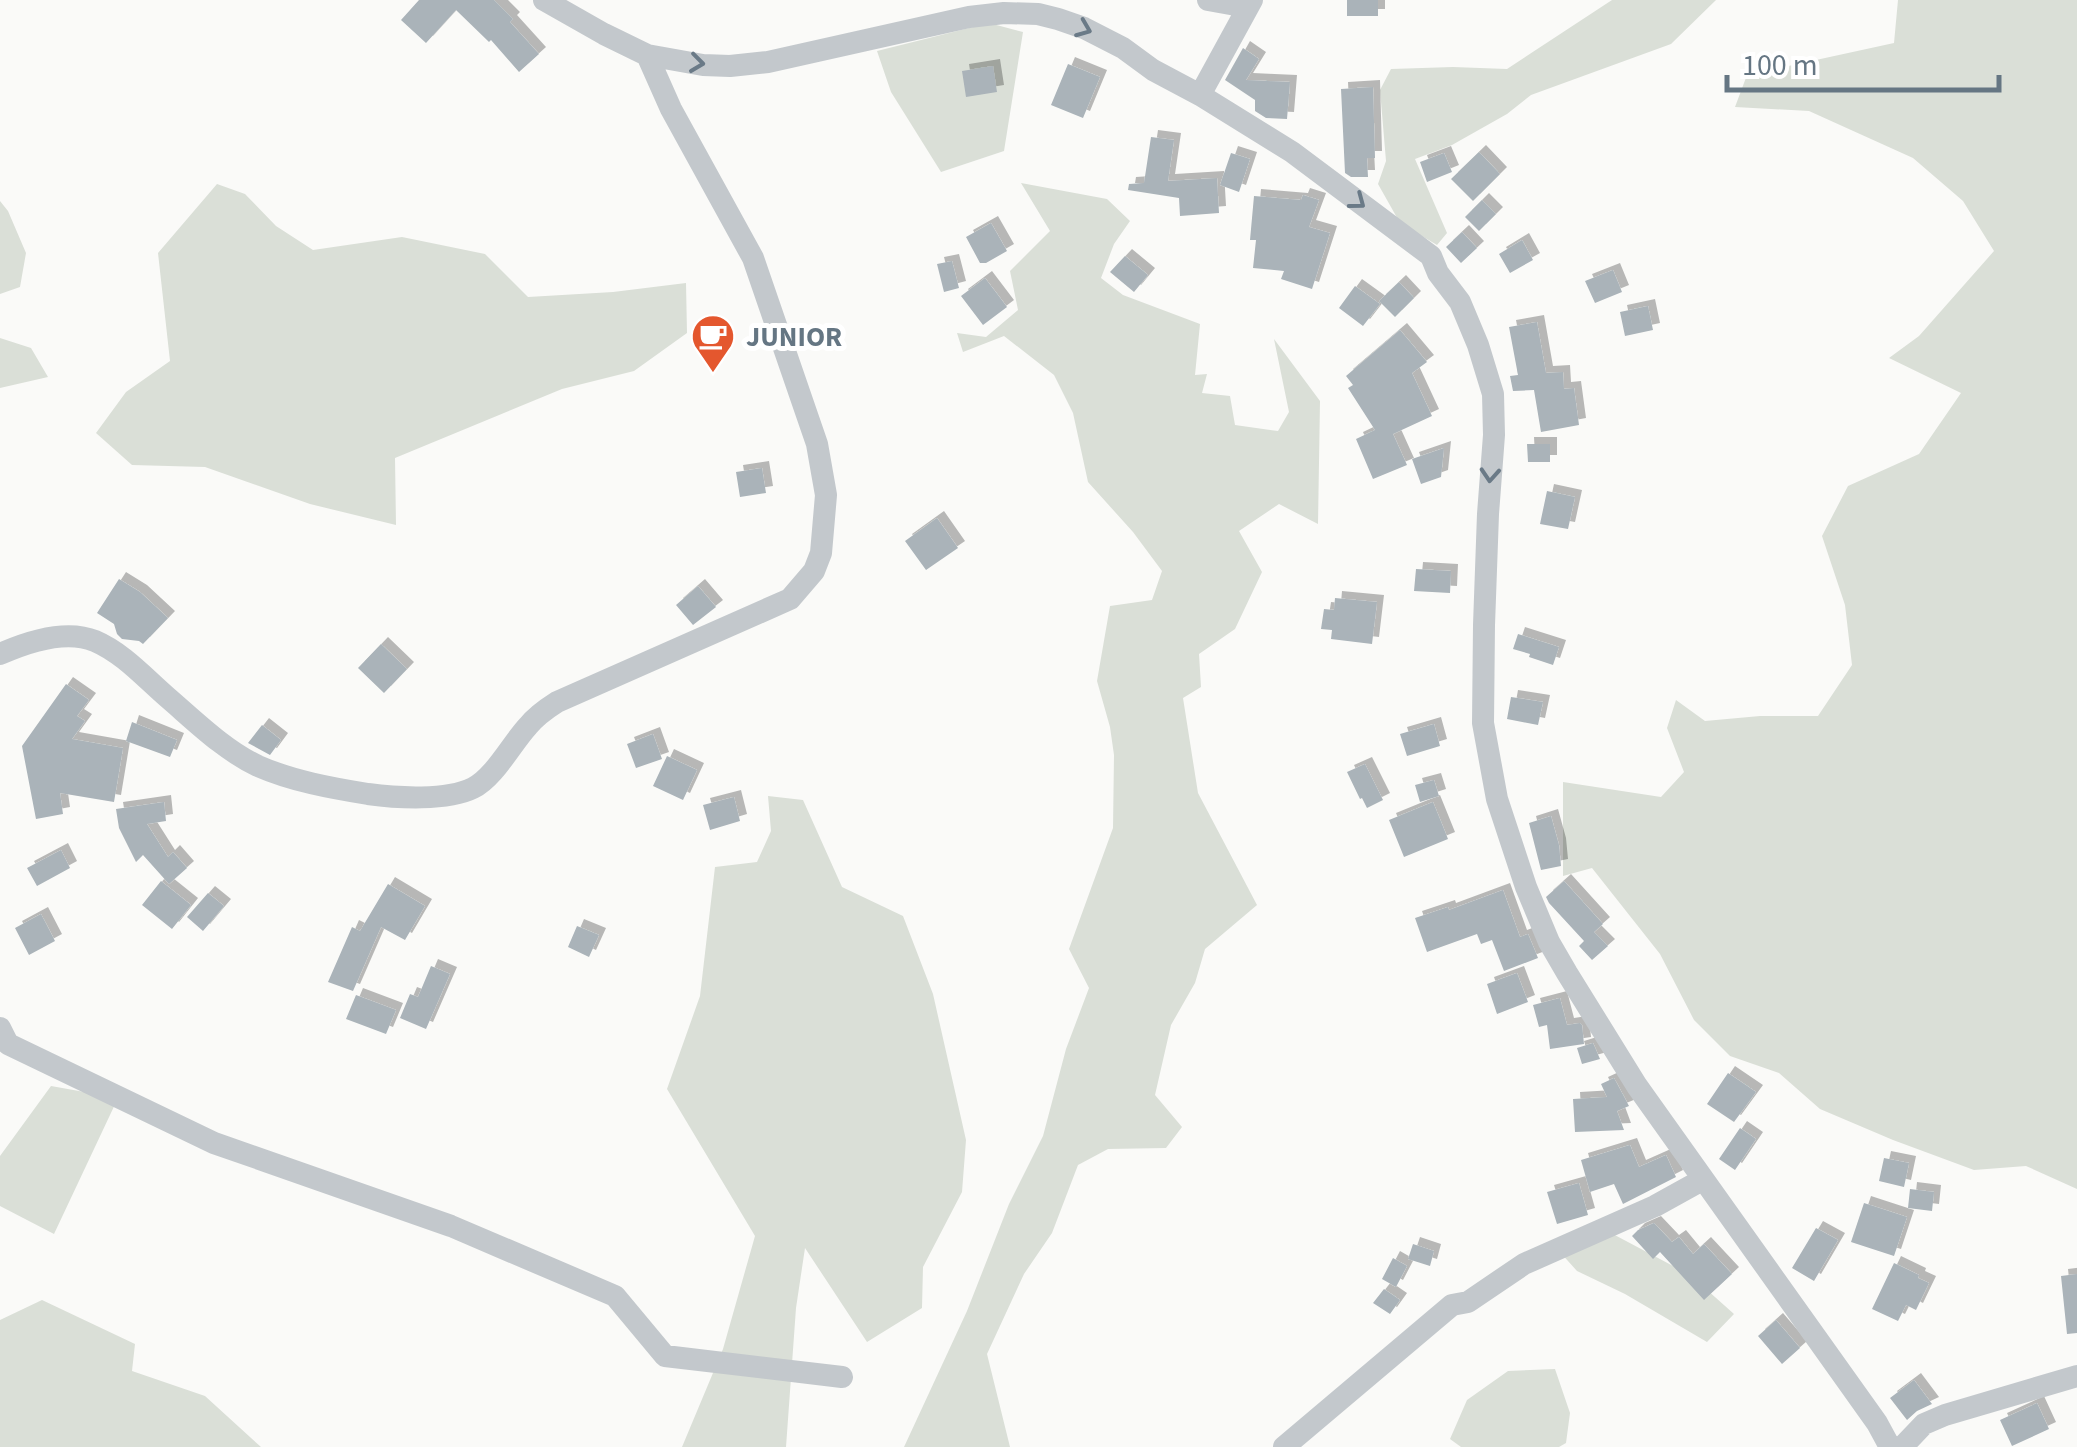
<svg xmlns="http://www.w3.org/2000/svg" width="2077" height="1447" font-family="'Source Sans 3',sans-serif">
<style>
.green{fill:#dadfd7}
.building{fill:#aab3b9;filter:url(#shadow)}
.lines{fill:none;stroke-linecap:round;stroke-linejoin:round}
.minor{stroke:#c3c8cc;stroke-width:22}
.oneway{stroke:#6a7a87}
.labels{text-anchor:middle;stroke-width:10;stroke-linejoin:round;paint-order:stroke}
.poi-label{font-size:28px;font-weight:bold;fill:#657683;stroke:#fff;text-anchor:start}
</style>
<defs>
<filter id="shadow"><feDropShadow dx="7" dy="-7" stdDeviation="0" flood-color="#0004"/></filter>
</defs>
<rect width="100%" height="100%" fill="#fafaf8"/>
<path class="green" d="M1612 0H1716L1671 44 1531 95 1507 114 1452 145 1415 159 1447 233 1437 245 1400 223 1378 184 1386 161 1380 90 1391 69 1453 67 1507 69Z
M1898 0H2077V1189L2026 1166 1974 1170 1893 1140 1820 1109 1779 1073 1730 1056 1694 1020 1660 954 1592 868 1563 876V782L1661 797 1684 772 1667 728 1676 700 1705 721 1760 716H1818L1852 665 1845 605 1822 536 1848 486 1919 454 1961 393 1889 358 1919 336 1994 251 1963 201 1913 158 1809 111 1735 107 1747 75 1894 43Z
M989 23 1023 32 1004 151 941 172 891 92 877 51Z
M1021 183 1107 199 1130 221 1114 244 1101 278 1123 295 1200 324 1195 375 1207 374 1202 393 1230 396 1235 425 1278 431 1289 412 1274 339 1320 401 1318 524 1279 504 1239 531 1262 572 1235 629 1199 654 1201 687 1183 698 1198 793 1257 905 1205 949 1195 983 1171 1025 1155 1095 1182 1127 1166 1148 1108 1149 1078 1165 1052 1233 1024 1274 987 1354 1010 1447H904L967 1311 1009 1204 1043 1136 1066 1049 1089 988 1069 949 1113 828 1114 755 1110 727 1097 681 1110 606 1152 600 1162 571 1133 532 1088 482 1073 413 1054 375 1004 336 963 352 957 333 986 337 1018 310 1010 271 1050 231Z
M217 184 245 194 276 226 313 250 402 237 485 254 528 297 613 292 686 283 687 333 634 371 562 389 395 458 396 525 310 504 205 467 132 465 96 433 126 392 170 361 158 253Z
M0 201 8 211 26 253 20 287 0 294Z
M0 338 31 348 48 377 0 388Z
M768 796 803 800 842 887 903 916 933 994 966 1140 962 1192 923 1267 922 1308 867 1342 805 1248 796 1308 786 1447H682L723 1349 755 1236 667 1089 700 996 715 867 757 862 771 831Z
M51 1086 118 1098 54 1234 0 1206V1156Z
M1594 1224 1675 1267 1706 1289 1734 1314 1707 1342 1625 1294 1577 1271 1559 1251Z
M42 1300 135 1344 132 1371 205 1396 261 1447H0V1320Z
M1555 1369 1570 1413 1566 1443 1559 1447H1461L1450 1439 1467 1400 1508 1371Z"/>
<path class="building" d="M419 0H494L513 19 510 22 539 54 519 72 491 40 489 42 456 10 426 43 401 20Z
M1347 0H1378V16H1347Z
M1243 48 1259 59 1246 80 1290 82 1287 119 1266 118 1255 111V100L1225 80Z
M1068 64 1100 77 1083 118 1051 105Z
M993 66 997 92 966 97 962 71Z
M1373 87 1375 158H1367L1368 177H1351L1345 173 1341 89Z
M1151 137 1174 140 1168 181 1217 178 1219 213 1180 216 1179 198 1128 190 1129 184 1144 183Z
M1479 152 1500 174 1473 201 1451 179Z
M1231 153 1250 159 1239 192 1220 185Z
M1444 153 1452 172 1427 182 1420 162Z
M1303 195 1319 200 1309 227 1330 233 1312 289 1281 279 1284 271 1253 268 1256 240H1250L1254 196 1301 200Z
M1482 200 1496 214 1479 231 1465 217Z
M991 223 1007 251 986 263H980L966 237Z
M1462 232 1477 248 1461 263 1446 247Z
M1522 240 1533 260 1510 273 1499 254Z
M1125 256 1148 275 1134 292 1110 272Z
M952 261 959 288 944 292 937 264Z
M1613 270 1622 292 1595 303 1585 281Z
M985 278 1007 307 983 325 961 296Z
M1399 282 1414 298 1395 317 1379 301Z
M1355 286 1380 304 1363 326 1339 308Z
M1648 306 1653 330 1625 336 1620 312Z
M1537 322 1546 373 1563 372 1564 389 1574 388 1579 425 1541 432 1534 390 1513 391 1510 376 1518 375 1509 327Z
M1400 330 1427 362 1412 373 1432 416 1393 434 1407 465 1373 479 1356 439 1375 430 1348 388 1353 385 1346 376Z
M1527 444H1550V462H1528Z
M1444 448 1441 477 1421 484 1412 459Z
M762 468 766 493 740 497 736 472Z
M1547 491 1575 497 1568 529 1540 524Z
M937 518 958 548 926 570 905 541Z
M1416 569 1451 571 1450 593 1414 591Z
M119 579 140 592 168 618 143 644 139 641 122 639 117 634 114 624 97 613Z
M698 586 716 607 693 625 676 605Z
M1335 598 1377 602 1372 644 1331 639 1332 630 1321 629 1324 609 1334 610Z
M1518 634 1559 647 1553 665 1529 657 1530 654 1513 649Z
M381 644 407 669 384 693 358 668Z
M66 684 89 700 77 716 85 721 72 739 123 748 114 802 60 793 63 814 36 819 22 746Z
M1511 697 1543 702 1538 725 1507 719Z
M132 722 177 740 170 757 126 741Z
M1434 724 1440 746 1407 756 1400 734Z
M262 725 281 740 270 755 248 743Z
M653 734 662 759 636 768 627 744Z
M667 756 697 770 683 800 653 786Z
M1365 764 1383 800 1367 808 1362 798 1360 799 1347 772Z
M1434 780 1439 796 1420 802 1415 785Z
M734 797 740 821 710 830 703 805Z
M164 802 166 821 147 824 168 857 173 852 187 868 169 884 143 855 136 862 119 828 116 809Z
M1433 802 1448 839 1404 857 1389 820Z
M1551 816 1559 845 1561 866 1541 870 1529 823Z
M61 850 70 868 37 886 27 868Z
M161 881 191 905 172 929 142 905Z
M1564 881 1603 924 1594 932 1608 946 1592 960 1579 946 1584 941 1549 903 1546 897Z
M388 884 425 906 405 940 381 927 353 991 328 982 352 927 360 931Z
M1503 890 1520 937 1528 934 1538 958 1504 971 1492 940 1481 944 1477 934 1427 952 1415 918 1448 907 1449 910Z
M208 893 224 906 203 931 187 917Z
M41 914 55 941 29 955 15 928Z
M577 926 599 935 589 957 568 947Z
M431 966 450 974 426 1029 400 1018 410 994 418 997Z
M1517 973 1528 1002 1497 1014 1487 984Z
M356 995 396 1010 386 1034 346 1019Z
M1560 998 1567 1025 1580 1023 1582 1025 1584 1044 1550 1049 1547 1025 1539 1027 1533 1005Z
M1593 1043 1600 1059 1582 1064 1577 1048Z
M1728 1073 1756 1092 1734 1122 1707 1104Z
M1614 1078 1629 1106 1617 1111 1624 1130 1575 1132 1573 1099 1607 1097 1601 1084Z
M1740 1128 1756 1139 1735 1170 1719 1159Z
M1630 1145 1639 1167 1666 1155 1676 1177 1623 1204 1614 1184 1590 1192 1581 1160Z
M1884 1158 1909 1163 1904 1187 1879 1181Z
M1579 1183 1588 1215 1557 1224 1547 1192Z
M1910 1189 1934 1192 1932 1211 1908 1208Z
M1864 1203 1907 1217 1894 1256 1851 1242Z
M1654 1223 1672 1242 1679 1237 1693 1254 1704 1244 1732 1274 1704 1300 1660 1252 1653 1259 1632 1236 1638 1230Z
M1816 1228 1838 1240 1814 1281 1792 1268Z
M1413 1244 1434 1251 1430 1266 1408 1259Z
M1393 1258 1407 1266 1396 1287 1382 1279Z
M1894 1263 1919 1275 1918 1278 1929 1283 1916 1310 1906 1305 1898 1321 1872 1309Z
M2077 1274V1333L2067 1334 2061 1276Z
M1384 1289 1400 1300 1390 1314 1373 1303Z
M1776 1320 1800 1348 1782 1364 1758 1336Z
M1914 1380 1932 1404 1917 1411 1907 1420 1890 1398Z
M2037 1403 2049 1429 2012 1446 2000 1420Z"/>
<g class="lines">
<path class="minor" d="M544 0 604 34 647 55 703 65 730 66 768 62 969 17 1004 13 1038 14 1058 19 1084 28 1123 48 1153 70 1200 95 1292 152 1431 256 1438 273 1460 302 1478 345 1493 394 1494 435 1488 514 1484 625 1483 723 1497 799 1526 887 1549 942 1567 973 1637 1086 1877 1423 1890 1447
M1208 0 1247 7
M1200 95 1252 0
M0 654C27 642 66 629 95 641 123 653 145 678 167 697 195 721 224 750 258 766 292 781 331 788 368 794 397 798 447 801 473 788 494 778 512 743 528 726 536 716 546 709 557 702L790 599 814 571 821 553 826 495 817 444 753 258 671 109 647 55
M0 1028 8 1044 214 1143 451 1226 615 1296 665 1356 842 1377
M1284 1447 1452 1305 1468 1302 1524 1264 1655 1206 1702 1180
M1902 1447 1924 1424 1945 1415 2077 1376"/>
</g>
<defs><path id="oneway-chevron" d="M-2-3.5L2.5 0L-2 3.5" fill="none" stroke-width="1.6" stroke-linecap="round" stroke-linejoin="round" transform="scale(2.5)"/></defs>
<g class="oneway">
<use href="#oneway-chevron" transform="translate(1084 29) rotate(22)"/>
<use href="#oneway-chevron" transform="translate(697 63) rotate(7)"/>
<use href="#oneway-chevron" transform="translate(1358 202) rotate(37)"/>
<use href="#oneway-chevron" transform="translate(1490 475) rotate(94)"/>
</g>
<defs>
<g id="cafe-pin" transform="scale(2.25)"><path d="M0 17L-7.5 6A9.5 9.5 0 1 1 7.5 6Z" fill="#e4572e" stroke="#fff"/><path d="M-5.5-4.5H6V0H3Q3 3.5 0 3.5H-2.5Q-5.5 3.5-5.5 0ZM3-3.2v2h1.7v-2ZM-6 4.5H4V6H-6Z" fill="#fff"/></g>
</defs>
<g fill-rule="evenodd">
<use href="#cafe-pin" x="713" y="336"/>
</g>
<g class="labels">
<g class="poi-label">
<text x="746" y="346">JUNIOR</text>
</g>
</g>
<path d="M1727 75v15h272v-15" fill="none" stroke="#657683" stroke-width="5"/>
<text x="1742" y="75" font-size="30" fill="#657683" stroke="#ffffff" stroke-width="8" paint-order="stroke">100 m</text>
</svg>
